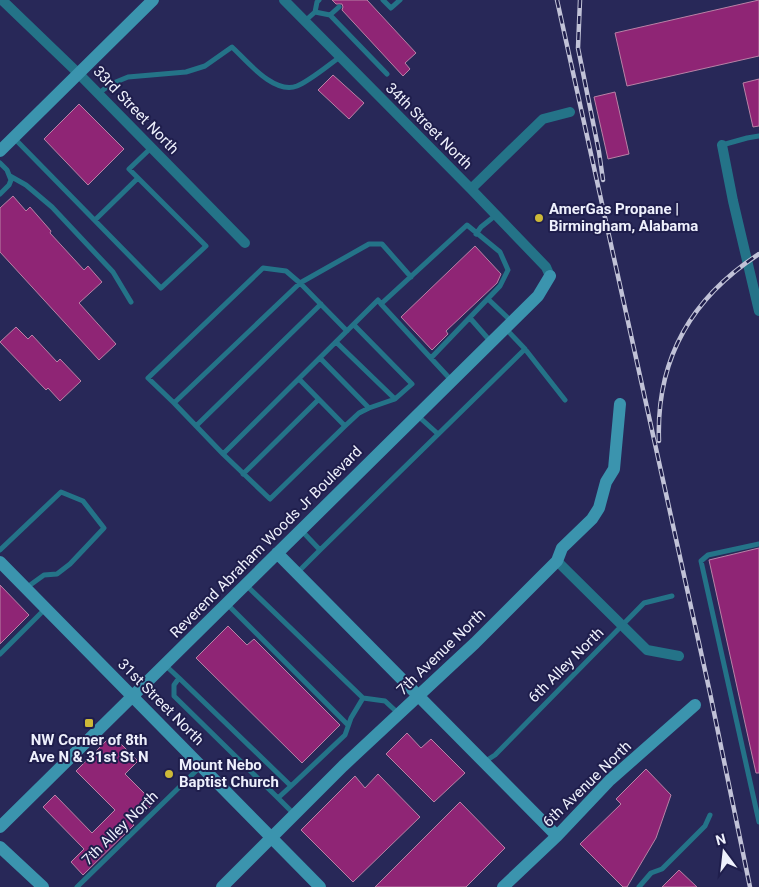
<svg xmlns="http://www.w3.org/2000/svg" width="759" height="887" font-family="Roboto,sans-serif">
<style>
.building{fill:#8f2575;stroke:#b982a6}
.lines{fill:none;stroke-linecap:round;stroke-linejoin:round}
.lane{stroke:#247388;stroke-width:5}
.street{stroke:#247388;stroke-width:10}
.secondary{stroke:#3b94ae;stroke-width:12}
.rail-casing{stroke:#c1c2d7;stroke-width:4.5}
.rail{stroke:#1f1e4c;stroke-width:2.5;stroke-dasharray:8;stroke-linecap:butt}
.poi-dot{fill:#cdb938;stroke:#1f1e4c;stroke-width:2}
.labels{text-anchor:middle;stroke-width:4;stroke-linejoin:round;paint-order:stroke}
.street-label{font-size:15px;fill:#eef0fc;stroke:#1f1e4c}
.poi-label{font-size:15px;font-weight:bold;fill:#eef0fc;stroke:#1f1e4c;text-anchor:start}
</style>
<rect width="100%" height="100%" fill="#282858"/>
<path class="building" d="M332 0H367L416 53 405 63 410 69 403 76 342 10 343 7 342 4H336Z
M759 0V56L627 86 615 33Z
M333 75 364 103 349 119 318 90Z
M759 79V126L753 127 743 83Z
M615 92 629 154 608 159 594 97Z
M79 104 124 149 88 185 44 139Z
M13 196 26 211 30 207 51 231 50 233 84 270 88 266 102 282 79 303 116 344 99 360 0 252V208Z
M475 246 501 274 497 283 446 331 448 334 432 350 401 317Z
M16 327 28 339 32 335 57 362 60 359 81 381 60 401 48 388 46 390 0 342Z
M759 548V773H756L709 560Z
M0 585 29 615 0 644Z
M228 626 247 645 254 639 340 725 302 763 196 658Z
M407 733 421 748 431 739 465 773 434 802 386 754Z
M112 735 138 761 125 774 154 803 142 815 140 812 131 822 134 825 83 875 71 862 84 849 43 807 55 795 92 833 115 810 76 771Z
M646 769 671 795 656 838 627 887H623L580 844 621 804 616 799Z
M378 774 420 817 353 882 301 830 355 776 365 788Z
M460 802 505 848 466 887H375Z
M679 870 697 887H662Z"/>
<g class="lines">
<path class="lane" d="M383 0 391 8 400 0
M315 12 330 15 387 74
M330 15 339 7
M305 21 315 12 317 2 319 0
M99 93 111 84 128 77 186 72 205 66 232 47C247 61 274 95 297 86 311 80 327 66 340 57
M14 138 161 288 206 246 129 169 152 147
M722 145 747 138 759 136
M0 163 7 170 11 180 9 185 0 194
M10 176 26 185 52 207 113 272 131 302
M95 220 138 178
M476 234 481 227 496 215
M488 299 511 321
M470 318 491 342
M354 325 412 384 395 399
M347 331 300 283 174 403 223 454 378 300 381 304
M336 342 395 399 369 408
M525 349 565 400
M320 358 369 408 359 413 345 426
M431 358 500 286 508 270 500 252 467 225 381 304 452 381
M174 403 148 378 263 268 286 271 300 283 369 244H382L411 277
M418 416 438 434
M196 426 321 304
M223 454 270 499 345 426 299 379
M243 474 318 400
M301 530 320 550 525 349 506 329
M759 544 708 555 701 561 759 822
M0 550 61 492 83 501 104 528 70 564 57 574 44 575 26 588
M298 572 320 550
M246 585 363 698 351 718 345 735 291 786
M227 604 348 725
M0 654 45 609
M165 665 179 678
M363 698 385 701 399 714
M484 762 495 755 644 603 672 596
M278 798 291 786 179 678 174 685V696L278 798 294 814
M77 887 200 767
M639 887 651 873 662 869 705 826 710 815"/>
<path class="street" d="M2 0 79 74 245 243
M284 0 471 189 546 267 550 276
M722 145 733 201 759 311
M471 189 543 119 570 112
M557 561 647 650 679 656"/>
<path class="secondary" d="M0 151 153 0
M277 553 557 836
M0 562 320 887
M0 827 538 296 550 276
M0 847 43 887
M222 887 343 766 475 643 557 561 562 548 592 519 599 508 606 482 614 469 620 404
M503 887 557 836 610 780 695 705"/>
<g class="rail-casing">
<path id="rail" d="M557 0 710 693 750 887
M580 0 578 48 599 152 603 180
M659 441C656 360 691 298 759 254"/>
</g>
<use href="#rail" class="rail"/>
</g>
<g class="poi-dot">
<circle cx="539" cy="218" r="5"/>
<rect x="84" y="718" width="10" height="10" rx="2.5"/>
<circle cx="169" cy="774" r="5"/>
</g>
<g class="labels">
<g class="street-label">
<text transform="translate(136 110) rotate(46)" y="5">33rd Street North</text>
<text transform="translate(429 126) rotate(45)" y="5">34th Street North</text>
<text transform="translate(266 542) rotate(-45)" y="5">Reverend Abraham Woods Jr Boulevard</text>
<text transform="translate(441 652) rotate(-44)" y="5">7th Avenue North</text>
<text transform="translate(566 665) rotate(-45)" y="5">6th Alley North</text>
<text transform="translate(161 702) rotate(45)" y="5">31st Street North</text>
<text transform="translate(587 784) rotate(-44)" y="5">6th Avenue North</text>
<text transform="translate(120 828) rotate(-44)" y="5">7th Alley North</text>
</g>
<g class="poi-label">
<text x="549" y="214">AmerGas Propane |<tspan x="549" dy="17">Birmingham, Alabama</tspan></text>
<text x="89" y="745" text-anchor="middle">NW Corner of 8th<tspan x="89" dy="17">Ave N &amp; 31st St N</tspan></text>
<text x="179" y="770">Mount Nebo<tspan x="179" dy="17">Baptist Church</tspan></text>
</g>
</g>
<g transform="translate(724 852) rotate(345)" stroke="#1f1e4c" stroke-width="4" paint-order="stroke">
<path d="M0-4L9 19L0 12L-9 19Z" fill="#eef0fc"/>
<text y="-8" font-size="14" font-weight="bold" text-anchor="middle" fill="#eef0fc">N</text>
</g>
</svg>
